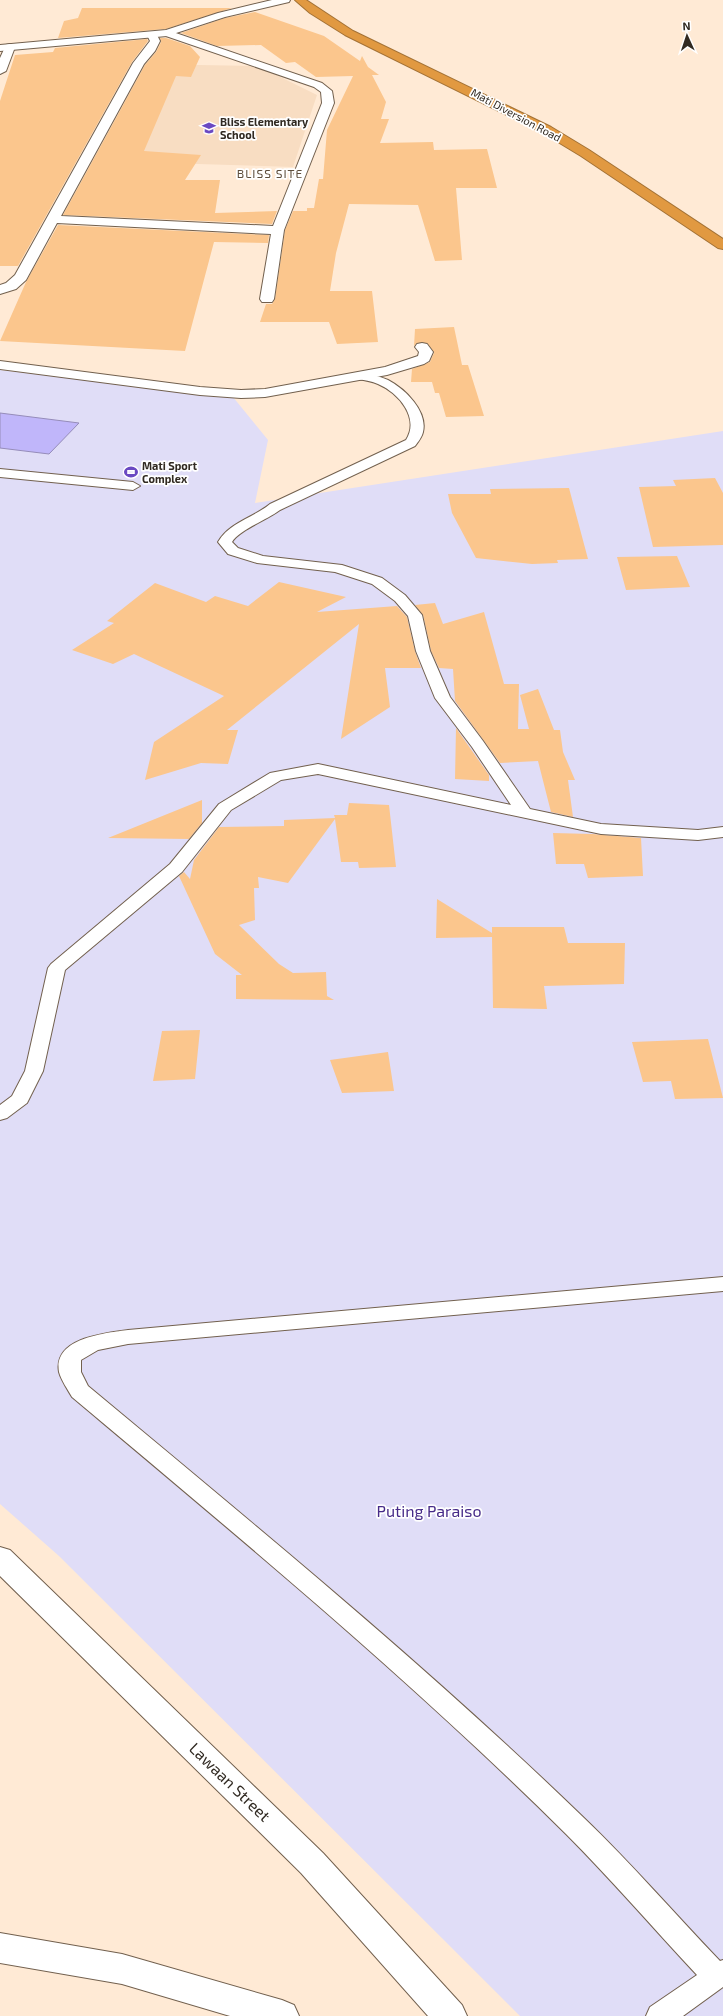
<svg xmlns="http://www.w3.org/2000/svg" width="723" height="2016" font-family="'Exo 2',sans-serif">
<style>
.built{fill:#f8ddc2}
.green{fill:#e0ddf7}
.water{fill:#c0b6fa;stroke:#958cb9}
.building{fill:#fbc68d}
.lines{fill:none;stroke-linecap:round;stroke-linejoin:round}
.lane-casing{stroke:#72604e;stroke-width:2}
.street-casing{stroke:#72604e;stroke-width:2}
.secondary-casing{stroke:#72604e;stroke-width:2}
.highway-casing{stroke:#a37236;stroke-width:2}
.lane{fill:#fff;fill-rule:evenodd}
.street{fill:#fff;fill-rule:evenodd}
.secondary{fill:#fff;fill-rule:evenodd}
.highway{fill:#e19941;fill-rule:evenodd}
.labels{text-anchor:middle;stroke-width:3.5;stroke-linejoin:round;paint-order:stroke}
.far-street-label{font-size:11px;fill:#312a22;stroke:#fff}
.far-poi-label{font-size:11px;font-weight:bold;fill:#312a22;stroke:#fff;text-anchor:start}
.far-neighbourhood-label{font-size:12px;letter-spacing:1px;fill:#5e4e3c;stroke:#fff}
.near-park-label{font-size:16px;fill:#462a88;stroke:#fff}
.near-street-label{font-size:16px;fill:#312a22;stroke:#fff}
</style>
<rect width="100%" height="100%" fill="#ffead5"/>
<path class="built" d="M142 64 258 66 317 95 293 167 98 161Z"/>
<path class="green" d="M0 370 233 397 268 440 255 503 723 431V2016H520L59 1556 0 1504Z"/>
<path class="water" d="M0 413 79 423 49 454 0 448Z"/>
<path class="building" d="M82 8H232L166 29 58 38 64 21 78 18Z
M255 12 324 36 360 61 362 56 368 67 379 75H372L386 102 381 119H389L380 143 433 142 434 150 487 149 497 188H456L462 260 435 261 418 205 349 204 336 253 330 291H372L378 342 337 344 329 322H260L266 304H272L275 299 285 230 293 211H307V208H314L319 179H323L327 130 353 76 316 77 295 62 286 63 261 45 217 46 181 33 225 18Z
M160 38H166L190 46 200 57 191 77 176 76 144 151 201 155 185 180H220L215 213 277 211 272 224 63 215 145 65 156 52 161 42Z
M147 39 148 41 132 62 18 266H0V101L15 55 53 52 55 48Z
M58 225 269 235 268 243 214 242 185 351 0 341 26 282Z
M454 327 462 365H468L484 416 446 417 439 393H435L432 382H411L412 369 430 362 434 353 427 343H417L414 346 415 329Z
M715 478 723 493V545L653 547 639 487 676 486 673 480Z
M569 488 588 559 557 560 558 563 532 564 476 558 452 513 448 494H491L490 489Z
M677 556 690 587 626 590 617 557Z
M279 582 346 597 317 612 397 606 407 617 415 651 421 668H385L390 707 341 739 359 624 227 730H238L228 764 201 763 145 780 154 742 224 696 134 654 113 664 72 650 114 623 107 621 155 583 206 602 215 596 248 606Z
M435 603 443 624 484 612 504 684H519L518 729H529L520 695 538 689 554 730H560L563 752 575 780H568L573 817 551 812 538 761 500 763 455 701 453 669 439 668 431 651 423 615 415 605Z
M456 728 489 775V781L455 779Z
M202 800V823L189 839 108 838Z
M349 803 389 805 396 867 359 868 358 862H341L335 819 288 883 258 877 259 888H254L255 920 239 925 279 964 293 973 326 972 327 996 334 1000 236 999V975H242L215 954 179 876 184 872 190 879 194 860 219 827 284 826V820L335 818 334 815H347Z
M553 833 592 834 641 838 643 876 588 878 584 864H556Z
M437 899 492 933V927H564L568 943H625L624 984 544 986 547 1009 493 1008 492 937 436 938Z
M200 1030 195 1079 153 1081 162 1031Z
M708 1039 723 1098 675 1099 671 1081 643 1082 632 1042Z
M388 1052 394 1091 342 1093 330 1060Z"/>
<g class="lines">
<g class="lane-casing">
<path id="lane" d="M361 372C370 375 380 376 388 380 405 389 428 411 423 432 422 437 418 442 415 446L280 510C267 520 239 530 232 542L238 548 263 556 342 565 382 578 405 595 422 615 430 651 450 697 483 741 530 809 601 824 698 830 723 827V837L698 840 601 834 318 774 281 780 231 810 182 872 65 970 43 1071 27 1103 7 1118 0 1120V1105L12 1096 25 1071 48 968 51 964 170 864 219 804 270 773 318 764 511 805 472 747 435 698 416 651 408 616 395 601 372 584 335 572 257 563 228 554 218 542C230 522 253 518 270 504L406 440C420 418 399 393 378 384 371 381 364 380 357 379L355 376Z
M0 469 133 482 140 486 133 490 0 477Z
M723 1277V1291L128 1344 98 1350 81 1360V1372L88 1386C256 1526 426 1665 584 1818 631 1863 674 1913 720 1961L723 1960V1987L683 2016H646L650 2007 697 1975C653 1928 611 1879 566 1834 410 1679 240 1538 72 1397 68 1390 61 1380 59 1372 53 1338 105 1333 128 1330Z"/>
</g>
<g class="street-casing">
<path id="street" d="M167 30 322 83 332 91 334 103 284 230 274 299 272 302H262L260 299 271 234 57 223 26 280 16 289 0 294V285L6 283 15 275 133 63 150 41 147 35 148 33H156L160 41 155 51 144 64 61 216 273 226 322 103 321 92 314 87 163 35 162 33Z
M10 44 15 47 6 71 0 74V58L6 45Z
M422 343 427 344 433 352 429 361 424 364 387 375 265 397 241 398 200 395 0 369V361L200 387 241 390 265 389 385 367 418 356 419 352 415 347 417 344Z
M0 1933 122 1954 282 2000 294 2005 299 2016H230L122 1984 0 1963Z"/>
</g>
<g class="secondary-casing">
<path id="secondary" d="M272 0H290L289 2 225 17 167 36 0 51V45L166 30 218 13Z
M0 1547 10 1550 323 1853 462 2005 467 2016H428L301 1873 0 1576Z"/>
</g>
<g class="highway-casing">
<path id="highway" d="M295 0H306L353 31 551 127 589 150 723 239V249L718 248 581 156 543 133 345 35 310 13Z"/>
</g>
<use href="#lane" class="lane"/>
<use href="#street" class="street"/>
<use href="#secondary" class="secondary"/>
<use href="#highway" class="highway"/>
</g>
<defs>
<g id="school-bare" transform="scale(1.08)"><path d="M0-5L7-2L0 1L-7-2ZM-4 1L0 2.5L4 1V4Q0 6-4 4Z" fill="#6a49c2" stroke="#fff" stroke-width="2.5" paint-order="stroke"/></g>
<g id="stadium-bare" transform="scale(1.08)"><path d="M0-5a6.5 5 0 1 0 0 10a6.5 5 0 1 0 0-10ZM-3.5-1.8h7v3.6h-7Z" fill="#6a49c2" stroke="#fff" stroke-width="2.5" paint-order="stroke"/></g>
</defs>
<g fill-rule="evenodd">
<use href="#school-bare" x="209" y="128"/>
<use href="#stadium-bare" x="131" y="472"/>
</g>
<g class="labels">
<g class="far-street-label">
<text transform="translate(516 115) rotate(28)" y="4">Mati Diversion Road</text>
</g>
<g class="far-poi-label">
<text x="220" y="126">Bliss Elementary<tspan x="220" dy="13">School</tspan></text>
<text x="142" y="470">Mati Sport<tspan x="142" dy="13">Complex</tspan></text>
</g>
<g class="far-neighbourhood-label">
<text x="270" y="178">BLISS SITE</text>
</g>
<g class="near-park-label">
<text x="429" y="1517">Puting Paraiso</text>
</g>
<g class="near-street-label">
<text transform="translate(230 1782) rotate(44)" y="6">Lawaan Street</text>
</g>
</g>
<g transform="translate(687 36) rotate(357)" stroke="#ffffff" stroke-width="3" paint-order="stroke">
<path d="M0-3L7 15L0 10L-7 15Z" fill="#312a22"/>
<text y="-6" font-size="11" font-weight="bold" text-anchor="middle" fill="#312a22">N</text>
</g>
</svg>
